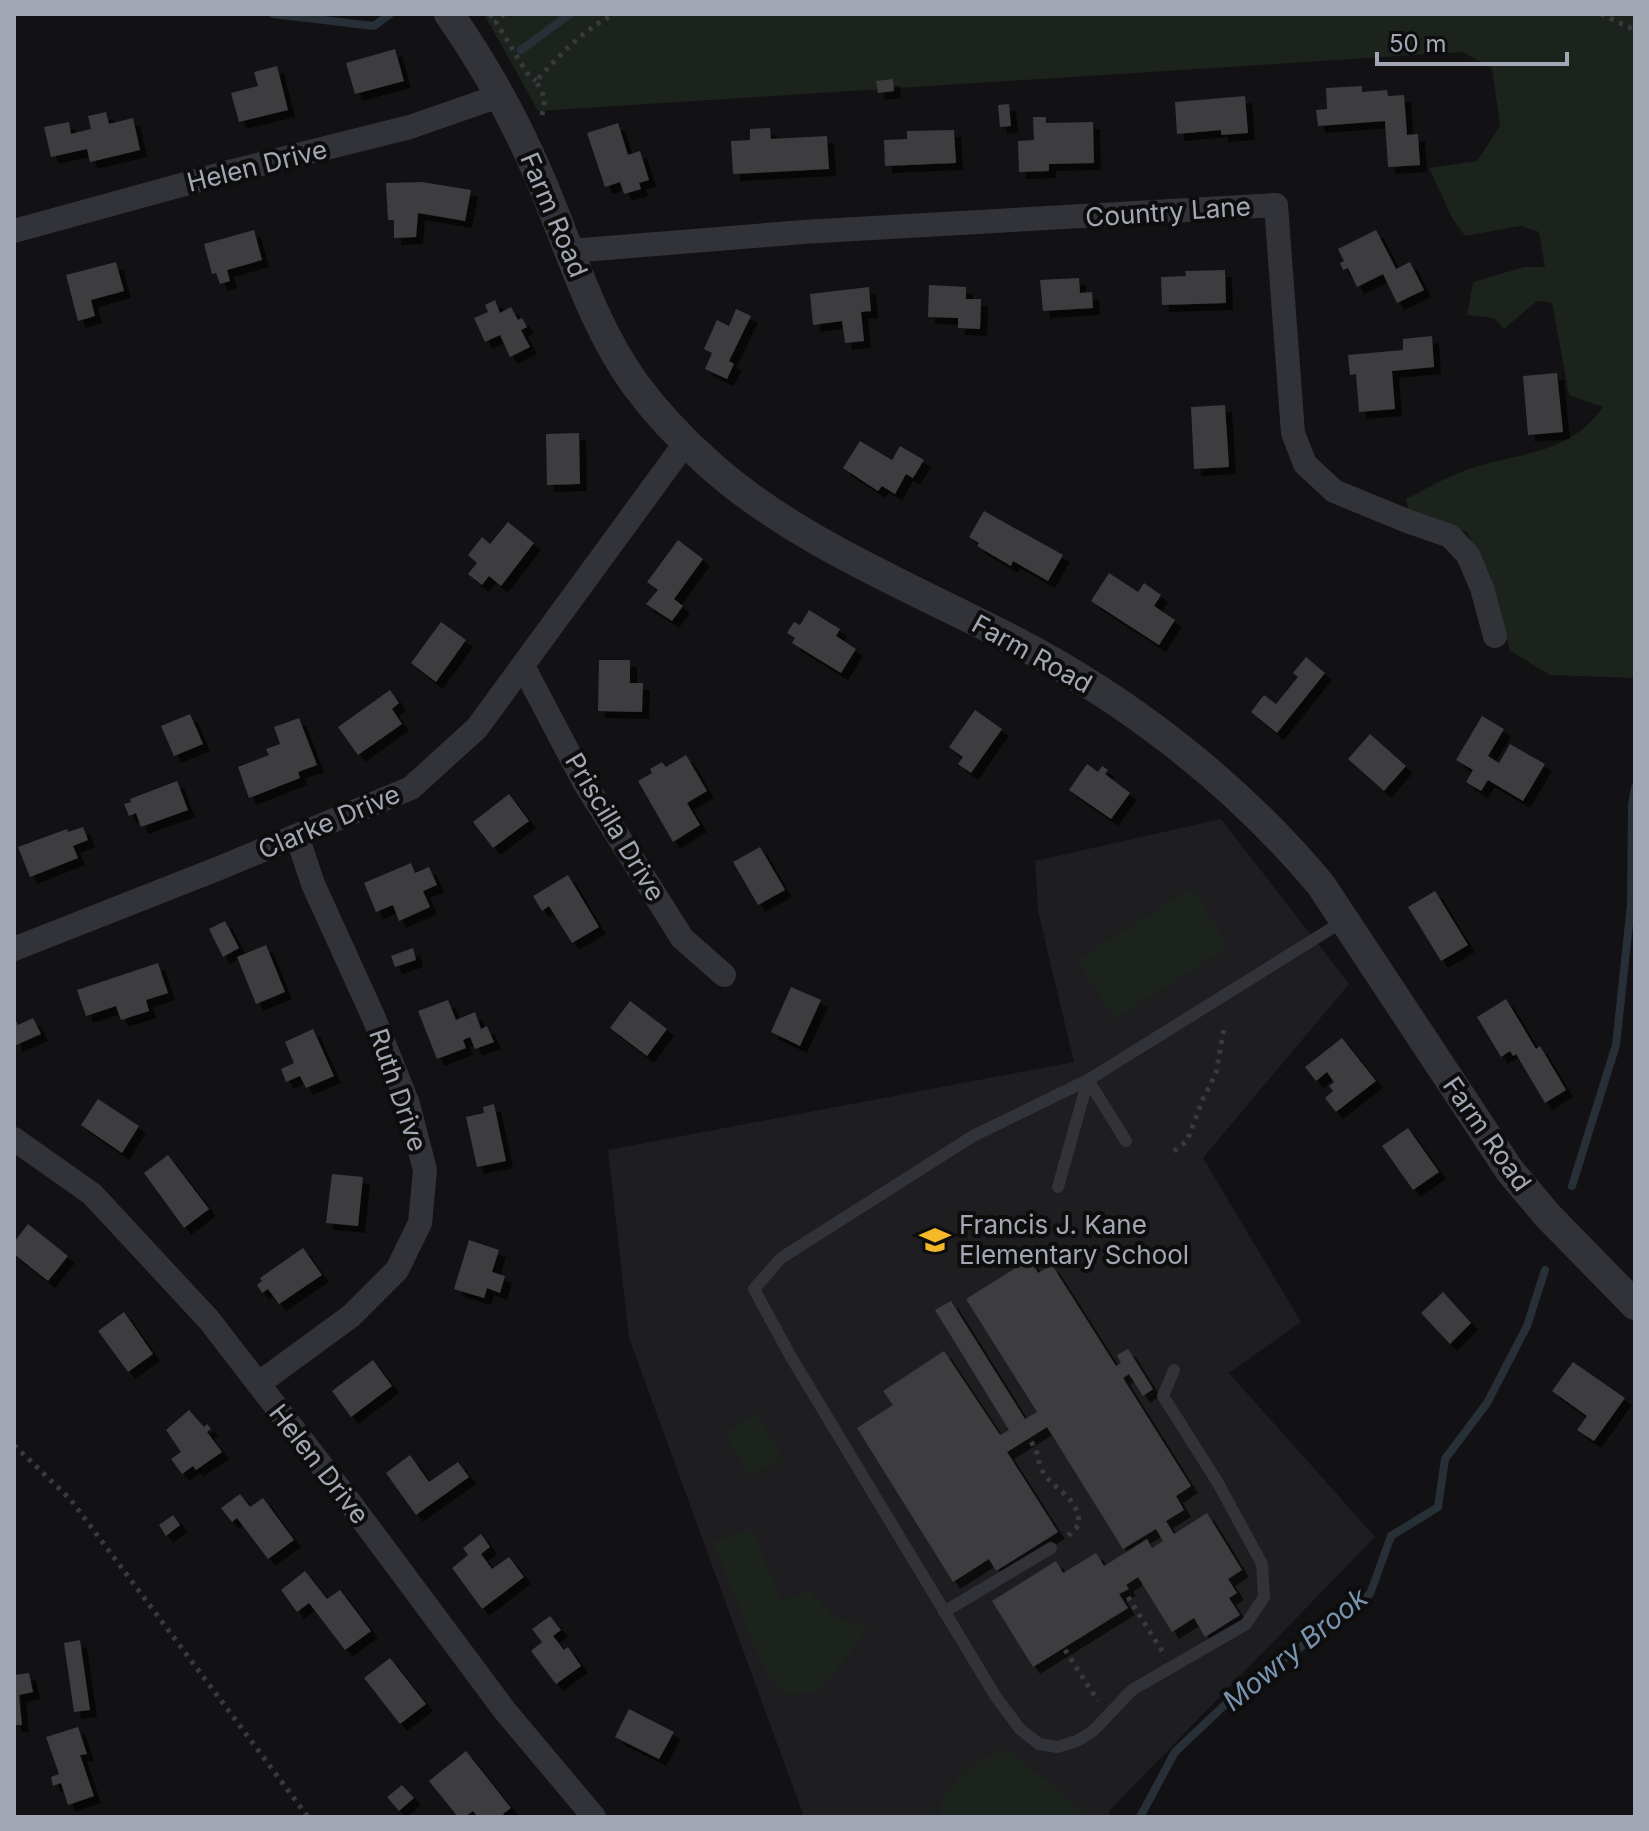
<svg xmlns="http://www.w3.org/2000/svg" width="1649" height="1831" font-family="Inter,sans-serif">
<style>
.built{fill:#1e1e20}
.green{fill:#1c231d}
.lines{fill:none;stroke-linecap:round;stroke-linejoin:round}
.stream{stroke:#283037;stroke-width:8}
.building{fill:#3c3c40;filter:url(#shadow)}
.path{stroke:#383a3f;stroke-width:5;stroke-dasharray:4 6;stroke-linecap:butt}
.service{stroke:#323338;stroke-width:12}
.minor{stroke:#323338;stroke-width:24}
.tertiary{stroke:#323338;stroke-width:30}
.labels{text-anchor:middle;stroke-width:8;stroke-linejoin:round;paint-order:stroke}
.street-label{font-size:26px;fill:#a3a7b4;stroke:#0d0d0e}
.poi-label{font-size:26px;fill:#a3a7b4;stroke:#0d0d0e;text-anchor:start}
.water-label{font-size:28px;font-style:italic;fill:#7894b0;stroke:#0d0d0e}
</style>
<defs>
<filter id="shadow"><feDropShadow dx="7" dy="7" stdDeviation="0" flood-color="#0009"/></filter>
</defs>
<rect width="100%" height="100%" fill="#121113"/>
<path class="built" d="M1221 819 1349 984 1203 1158 1301 1322 1229 1373 1375 1537 1110 1810 1108 1817H804L629 1338 608 1150 1074 1062 1038 911 1035 861Z"/>
<path class="green" d="M484 14H1635V678L1550 675 1510 651 1490 575 1467 532 1410 516 1406 499C1426 489 1447 476 1469 469 1520 452 1569 455 1603 407L1569 395 1552 303 1537 301 1504 329 1494 318 1467 315 1473 282 1524 267H1545L1539 232 1521 226 1465 236 1452 218 1429 168 1477 161 1500 126 1492 68 1462 52 538 111Z
M1192 888 1229 947 1114 1019 1077 960Z
M757 1414 783 1458 750 1476 724 1433Z
M752 1528 781 1600 809 1592 835 1617 866 1627 854 1649 817 1692 789 1695 772 1681 754 1646 713 1542Z
M1008 1750 1081 1809 1089 1817H939C939 1784 979 1757 1008 1750Z"/>
<g class="lines">
<path class="stream" d="M273 14 374 26 390 14
M521 50 570 14
M1572 1186 1616 1045 1631 905 1632 805 1635 788
M1140 1817 1175 1752 1250 1681 1293 1653 1370 1594 1391 1536 1438 1507 1445 1459 1487 1403 1527 1326 1545 1270"/>
</g>
<path class="building" d="M395 49 404 81 355 94 346 63Z
M277 66 288 110 239 122 231 93 258 86 254 72Z
M893 79 894 91 878 93 876 81Z
M1362 86V92L1387 90 1388 96 1404 95 1407 135 1418 134 1420 165 1388 167 1385 121 1318 126 1316 110 1327 109 1326 88Z
M1245 96 1248 133 1221 135V130L1177 134 1175 102Z
M1009 104 1011 126 1000 127 998 105Z
M106 112 109 124 133 118 140 150 90 162 87 149 51 157 44 127 69 122 71 134 91 129 88 116Z
M1033 117H1046V123L1093 122 1094 163 1049 164V171L1019 172 1018 141 1034 140Z
M618 123 628 155 640 151 649 180 639 183 641 189 624 194 620 182 605 187 587 133Z
M770 128 771 139 827 136 829 169 733 174 731 141 750 140V129Z
M954 130 956 163 885 166 884 140 907 139V131Z
M422 182 471 190 465 221 418 213 416 237 394 238V220H388L386 183Z
M254 230 262 260 227 270 230 281 220 284 216 273 212 274 204 244Z
M1376 230 1396 269 1410 262 1424 290 1397 303 1383 274 1357 287 1348 268 1343 270 1340 263 1344 261 1338 249Z
M116 262 124 291 91 300 95 316 78 321 66 275Z
M1225 270 1226 303 1162 305 1161 277 1186 276 1185 271Z
M1079 278 1080 293 1092 292 1093 308 1043 311 1040 280Z
M929 285 966 287V299H981L980 329 958 328V318L928 317Z
M869 287 871 311 861 312 864 341 845 343 842 321 813 325 810 294Z
M495 300 500 313 511 307 518 320 522 318 527 327 521 330 530 347 510 357 500 335 485 342 474 318 488 312 485 305Z
M736 309 751 316 729 361 734 364 727 379 705 369 712 353 704 349 717 320 729 326Z
M1432 336 1434 367 1392 371 1395 409 1359 412 1356 374 1350 375 1348 355 1403 350V339Z
M1557 373 1563 432 1528 435 1523 376Z
M1225 405 1229 467 1194 469 1191 407Z
M579 433 580 484 547 485 546 434Z
M860 441 892 460 900 446 924 460 913 478 906 474 895 494 882 486 878 491 843 468Z
M984 511 1063 555 1048 581 1013 561 1011 566 977 546 979 543 969 537Z
M508 522 534 543 501 586 489 576 482 585 468 574 477 563 468 555 482 537 490 544Z
M678 540 703 559 674 599 683 606 672 621 646 604 658 590 647 582Z
M1109 573 1138 592 1144 583 1161 595 1154 606 1175 620 1159 645 1091 601Z
M809 610 840 629 836 636 856 649 841 673 792 643 795 638 787 633 794 622 800 625Z
M441 622 466 640 436 682 411 663Z
M1306 657 1325 673 1277 733 1251 712 1264 695 1276 704 1298 677 1293 673Z
M599 660H630V683H643L642 712 598 711Z
M390 690 399 703 392 709 402 724 358 755 338 727Z
M975 710 1002 729 971 773 958 764 963 757 949 747Z
M190 714 203 744 174 756 161 726Z
M1482 716 1504 729 1488 756 1499 763 1510 744 1545 764 1523 801 1488 780 1481 791 1466 782 1473 770 1456 760Z
M299 718 317 765 298 772 300 778 249 798 238 767 269 755 266 749 280 744 274 727Z
M1370 734 1406 766 1384 791 1348 759Z
M686 755 707 791 687 803 700 825 673 842 638 781 652 773 650 769 662 762 666 767Z
M1087 764 1098 772 1102 766 1108 770 1105 774 1130 793 1111 819 1069 790Z
M177 781 188 810 141 827 136 813 129 816 124 804 131 802 130 799Z
M509 794 529 821 493 848 473 822Z
M83 827 88 840 73 846 78 858 30 877 18 847 67 829 68 832Z
M760 847 785 890 758 905 733 862Z
M411 863 415 873 429 867 437 885 423 891 430 907 399 921 393 905 376 912 364 883Z
M568 875 599 927 572 943 549 906 542 911 533 896Z
M1435 891 1468 945 1441 961 1408 907Z
M225 921 239 948 223 957 209 929Z
M266 945 285 992 256 1004 237 957Z
M413 948 416 960 395 967 391 956Z
M158 963 168 993 146 1000 149 1011 121 1020 116 1006 86 1016 77 990Z
M791 987 821 1000 800 1046 771 1032Z
M1506 999 1536 1049 1540 1046 1566 1090 1545 1103 1516 1054 1513 1056 1510 1051 1501 1057 1477 1017Z
M448 1000 456 1020 475 1012 481 1029 487 1026 494 1042 475 1049 470 1037 463 1040 466 1048 437 1059 418 1011Z
M630 1001 667 1029 647 1056 610 1028Z
M14 1017 18 1025 33 1018 41 1034 14 1046Z
M313 1029 334 1076 306 1088 300 1076 286 1082 281 1069 294 1063 285 1042Z
M1342 1038 1376 1081 1336 1112 1325 1098 1333 1091 1329 1086 1334 1082 1327 1072 1316 1081 1305 1067Z
M98 1099 139 1126 122 1153 81 1125Z
M494 1104 506 1161 477 1167 466 1117 484 1113 483 1107Z
M1408 1128 1439 1172 1413 1190 1382 1146Z
M168 1155 209 1209 184 1228 144 1173Z
M332 1174 363 1177 358 1226 326 1223Z
M28 1224 68 1256 48 1281 14 1254V1242Z
M469 1240 499 1250 492 1272 505 1276 500 1293 487 1288 484 1298 454 1289Z
M303 1248 322 1275 279 1304 268 1289 262 1293 257 1285 262 1281 260 1278Z
M1030 1259 1038 1273 1052 1265 1116 1366 1121 1363 1117 1355 1128 1349 1153 1389 1143 1396 1129 1374 1123 1378 1191 1486 1176 1496 1184 1510 1166 1521 1174 1534 1207 1513 1242 1570 1228 1579 1237 1593 1229 1598 1240 1615 1205 1637 1194 1618 1172 1632 1138 1577 1126 1585 1129 1589 1119 1594 1128 1608 1033 1667 992 1601 1056 1561 1063 1573 1096 1553 1104 1566 1147 1539 1152 1548 1163 1541 1156 1529 1123 1549 1047 1427 1007 1452 1058 1532 996 1571 989 1559 953 1582 857 1428 893 1405 883 1391 944 1351 1000 1435 1009 1430 935 1310 951 1301 1025 1419 1037 1412 966 1299Z
M1443 1292 1471 1323 1450 1344 1421 1313Z
M124 1312 153 1354 128 1372 98 1331Z
M373 1360 392 1386 351 1417 332 1391Z
M1573 1362 1625 1398 1594 1441 1577 1430 1587 1416 1552 1391Z
M189 1410 204 1427 207 1424 211 1429 207 1432 222 1452 196 1470 193 1466 182 1474 171 1459 181 1452 166 1430Z
M410 1455 429 1482 458 1462 469 1477 416 1515 386 1473Z
M240 1494 250 1507 263 1498 294 1540 268 1559 237 1518 232 1522 221 1508Z
M173 1515 180 1525 166 1536 159 1525Z
M481 1534 490 1547 481 1554 492 1569 509 1557 524 1577 482 1609 452 1568 468 1555 463 1548Z
M305 1571 327 1599 340 1590 371 1631 345 1650 309 1603 297 1612 281 1590Z
M550 1616 561 1630 553 1636 564 1650 568 1647 581 1666 556 1684 531 1651 542 1642 532 1629Z
M80 1640 90 1710 74 1712 64 1643Z
M390 1658 426 1704 400 1724 364 1678Z
M29 1673 33 1692 19 1695 22 1725H14V1675Z
M629 1709 674 1732 659 1759 615 1737Z
M78 1727 87 1754 80 1755 94 1796 68 1805 61 1783 53 1786 51 1777 59 1774 46 1737Z
M466 1751 511 1808 503 1814 505 1817H478L473 1811 465 1817H458L429 1781Z
M402 1785 414 1798 399 1811 387 1797Z"/>
<g class="lines">
<path class="path" d="M490 14 496 22
M504 14 496 22 527 73 536 81
M1601 14 1635 30
M542 115 545 98 536 81C560 55 582 30 615 14
M1174 1151 1187 1141 1203 1099 1216 1073 1224 1028
M1031 1442C1038 1451 1037 1456 1040 1466 1050 1491 1079 1493 1079 1525L1066 1538
M14 1445 71 1500 308 1817
M1128 1597 1164 1654
M1065 1650 1098 1701"/>
<path class="service" d="M1088 1080 1126 1141
M1058 1187 1088 1080
M1174 1370 1163 1396 1218 1483 1262 1564 1264 1597 1246 1624 1132 1690 1093 1731 1077 1741 1057 1747 1039 1744 1020 1729 996 1697 791 1357 754 1289 781 1258 973 1136 1088 1080 1345 920
M944 1612 1051 1548"/>
<path class="minor" d="M14 231 225 173 410 127 499 96
M570 251 803 232 1276 205 1293 433 1305 464 1334 491 1407 521 1450 536 1468 555 1482 588 1495 636
M523 666 584 782 682 938 724 975
M14 949 222 867 411 788 477 728 686 442
M14 1139 92 1194 209 1320 342 1492 505 1711 594 1817
M258 1384 351 1316 397 1270 420 1223 425 1170 408 1104 373 1016 313 884 297 836"/>
<path class="tertiary" d="M449 14C484 64 515 120 539 176 569 245 591 323 635 384 657 414 682 440 709 464 792 539 908 586 1007 637 1126 698 1235 782 1321 885L1510 1171 1547 1215 1635 1305"/>
</g>
<defs>
<g id="school-bare" transform="scale(2.4)"><path d="M0-5L7-2L0 1L-7-2ZM-4 1L0 2.5L4 1V4Q0 6-4 4Z" fill="#f4b829" stroke="#0d0d0e" stroke-width="2.5" paint-order="stroke"/></g>
</defs>
<g fill-rule="evenodd">
<use href="#school-bare" x="935" y="1240"/>
</g>
<g class="labels">
<g class="street-label">
<text transform="translate(257 166) rotate(-14)" y="9">Helen Drive</text>
<text transform="translate(1168 212) rotate(-4)" y="9">Country Lane</text>
<text transform="translate(554 215) rotate(67)" y="9">Farm Road</text>
<text transform="translate(1032 654) rotate(29)" y="9">Farm Road</text>
<text transform="translate(329 822) rotate(-23)" y="9">Clarke Drive</text>
<text transform="translate(615 827) rotate(59)" y="9">Priscilla Drive</text>
<text transform="translate(398 1090) rotate(71)" y="9">Ruth Drive</text>
<text transform="translate(1487 1134) rotate(55)" y="9">Farm Road</text>
<text transform="translate(319 1464) rotate(52)" y="9">Helen Drive</text>
</g>
<g class="poi-label">
<text x="959" y="1234">Francis J. Kane<tspan x="959" dy="30">Elementary School</tspan></text>
</g>
<g class="water-label">
<text transform="translate(1295 1649) rotate(-39)" y="10">Mowry Brook</text>
</g>
</g>
<rect width="1649" height="1831" fill="none" stroke="#a3a7b4" stroke-width="32"/>
<path d="M1377 52v12h190v-12" fill="none" stroke="#a3a7b4" stroke-width="4"/>
<text x="1389" y="52" font-size="24" fill="#a3a7b4" stroke="#0d0d0e" stroke-width="6" paint-order="stroke">50 m</text>
</svg>
